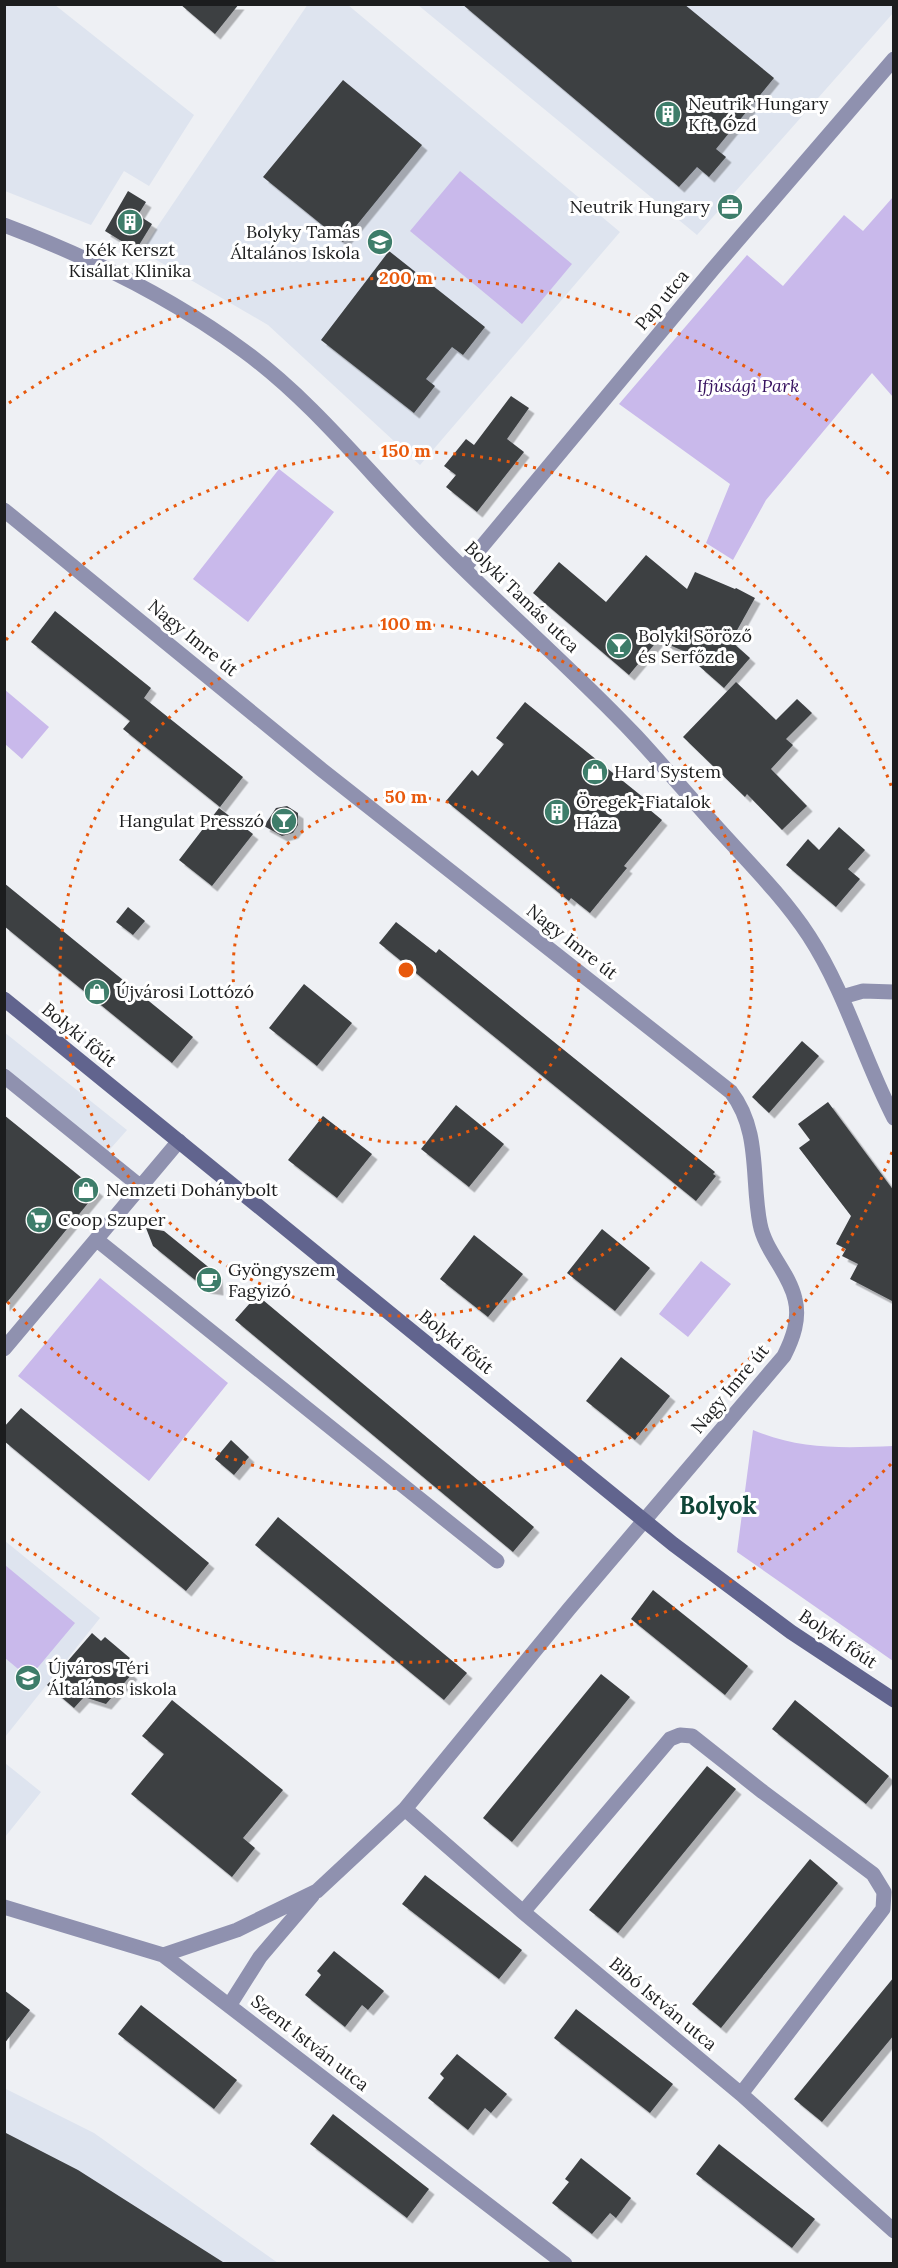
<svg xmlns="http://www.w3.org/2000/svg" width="898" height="2268" font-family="Lora,serif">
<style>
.built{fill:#dee4ef}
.green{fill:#c9b9eb}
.building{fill:#3d4043;filter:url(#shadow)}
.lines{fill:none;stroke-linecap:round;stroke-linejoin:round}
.minor{stroke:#8f91af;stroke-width:15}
.secondary{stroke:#61648e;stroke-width:15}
.ring{fill:none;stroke:#e8590c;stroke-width:3;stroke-dasharray:3 6}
.labels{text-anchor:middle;stroke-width:6;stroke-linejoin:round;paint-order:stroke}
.poi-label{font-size:18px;fill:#1c1d1e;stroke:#fff;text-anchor:start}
.street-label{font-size:18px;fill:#1c1d1e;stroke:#fff}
.park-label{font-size:18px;font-style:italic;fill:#35105e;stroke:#fff}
.district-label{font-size:24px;font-weight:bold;fill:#0f4537;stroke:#fff}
.centre{fill:#e8590c;stroke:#fff;stroke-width:3}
.ring-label{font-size:18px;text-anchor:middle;font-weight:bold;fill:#e8590c;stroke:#fff;stroke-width:6;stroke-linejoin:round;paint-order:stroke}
</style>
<defs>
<filter id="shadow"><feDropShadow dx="5.5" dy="5.5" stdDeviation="0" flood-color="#0004"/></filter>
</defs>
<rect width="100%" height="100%" fill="#eef0f4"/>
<path class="built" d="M5 4 55 5 194 115 149 186 124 171 91 225 5 191Z
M308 4 348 5 620 232 420 465 268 325 141 251Z
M893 4 894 12 697 235 418 5Z
M4 1032 127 1130 104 1156 5 1076Z
M5 1541 100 1618 5 1737Z
M5 1763 41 1792 5 1837Z
M4 2088 94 2133 278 2263H5Z"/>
<path class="green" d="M460 171 572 264 522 324 410 231Z
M893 197V397L872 373 766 500 733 560 706 543 730 484 619 404 747 255 783 286 844 215 863 231Z
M279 469 334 512 248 622 193 579Z
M4 689 49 727 22 759 5 744Z
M701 1261 731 1284 688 1337 659 1314Z
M100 1278 228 1383 149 1481 18 1376Z
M753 1430C800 1450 844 1448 893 1446V1661L737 1552Z
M5 1565 75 1623 29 1678 5 1658Z"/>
<path class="building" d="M180 4H239L215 34Z
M462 4H684L774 78 716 149 726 157 709 177 697 167 679 187Z
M343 80 422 145 343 242 263 177Z
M128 191 146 202 138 215 152 224 136 250 105 231Z
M389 251 485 327 463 355 452 347 426 379 435 386 414 413 321 340Z
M511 396 529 408 507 439 524 452 477 512 446 487 456 475 444 466 466 439 474 445Z
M646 555 687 589 695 572 735 589 736 588 755 598 731 641 750 658 724 688 699 666 704 660 658 640 629 675 533 593 559 562 606 602Z
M55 611 151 688 144 698 243 777 220 807 123 729 130 721 31 642Z
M736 682 776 720 797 699 812 713 786 739 793 745 771 769 807 806 782 830 747 794 745 797 683 737Z
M525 702 644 798V805L662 820 624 866 627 868 590 913 571 898 569 901 446 801 472 770 478 776 504 744 496 738Z
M287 806 298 813V825L293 833 282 836 264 826 276 808Z
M219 808 253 834 212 886 179 860Z
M839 827 865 850 848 869 860 879 836 907 786 865 808 839 819 850Z
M4 883 193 1037 172 1063 4 926Z
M128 907 145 921 133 935 116 922Z
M396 922 436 953 439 949 715 1172 713 1174 716 1176 696 1201 379 943Z
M304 984 352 1023 317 1066 269 1028Z
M802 1041 819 1056 769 1113 752 1097Z
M828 1102 894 1191V1302L850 1279 858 1264 842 1256 846 1249 836 1244 851 1216 799 1148 810 1140 798 1124Z
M456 1105 504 1144 469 1187 421 1149Z
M4 1115 98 1191 4 1306Z
M323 1116 372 1154 337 1198 288 1160Z
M146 1228 164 1231 217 1274 218 1290 205 1288 153 1246Z
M602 1229 650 1268 615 1311 567 1273Z
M474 1235 523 1274 488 1317 440 1279Z
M257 1295 534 1527 513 1552 235 1320Z
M621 1357 670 1396 635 1440 586 1401Z
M21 1408 209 1563 186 1591 4 1441V1427Z
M231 1440 249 1457 234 1475 215 1459Z
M278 1517 467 1673 444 1700 255 1545Z
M653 1590 748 1666 725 1695 631 1619Z
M92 1633 101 1641 105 1637 131 1659 124 1667 132 1674 106 1704 84 1697 74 1708 47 1685Z
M601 1674 630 1697 512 1842 483 1818Z
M172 1700 283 1790 243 1838 255 1848 232 1877 131 1794 164 1754 142 1736Z
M795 1700 889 1776 866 1804 772 1729Z
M707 1766 736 1789 618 1933 589 1910Z
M810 1859 838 1883 721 2028 692 2004Z
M425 1875 522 1950 499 1979 402 1904Z
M334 1951 384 1991 368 2010 362 2005 345 2027 305 1995 321 1975 317 1971Z
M894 1977V2035L822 2122 794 2099Z
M4 1990 30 2010 4 2044Z
M141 2005 237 2080 214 2109 118 2034Z
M576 2009 673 2084 650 2113 554 2038Z
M457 2054 507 2094 491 2113 485 2108 468 2130 428 2098 444 2078 440 2074Z
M333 2114 429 2189 407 2218 310 2144Z
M4 2132 78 2170 226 2264H4Z
M719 2144 815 2219 792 2248 696 2174Z
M581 2158 631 2198 616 2218 610 2213 592 2234 552 2203 569 2182 565 2179Z"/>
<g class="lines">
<path class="minor" d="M4 225C89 257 171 297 244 351 315 403 370 475 432 537 498 605 571 667 636 736 662 764 687 794 713 823 746 860 782 895 809 936 846 993 863 1058 894 1118
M4 510 322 770 731 1092C761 1131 751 1179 760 1224 765 1251 789 1272 795 1299 800 1319 793 1338 784 1356L569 1609 405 1809 317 1891 237 1930 163 1955
M464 568 713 269 894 59
M842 997 863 991 894 992
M4 1076 141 1187
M97 1240 497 1561
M4 1349 179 1141
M405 1809 523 1912 741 2094 894 2231
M4 1907 163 1955 565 2264
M523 1912 670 1739 680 1735 692 1736 763 1792 873 1874 884 1892 883 1909 741 2094
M229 2006 260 1957 312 1896"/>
<path class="secondary" d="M4 999 673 1544 791 1632 894 1700"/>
</g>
<g class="ring">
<circle cx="406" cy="970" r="173"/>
<circle cx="406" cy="970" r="346"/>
<path d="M892 1152A519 519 0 0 1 6 1300M6 640A519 519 0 0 1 892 788"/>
<path d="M891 1464A692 692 0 0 1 9 1537M9 403A692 692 0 0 1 891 476"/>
</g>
<defs>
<g id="building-disc" transform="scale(1.35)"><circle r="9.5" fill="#3e7d6a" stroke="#fff"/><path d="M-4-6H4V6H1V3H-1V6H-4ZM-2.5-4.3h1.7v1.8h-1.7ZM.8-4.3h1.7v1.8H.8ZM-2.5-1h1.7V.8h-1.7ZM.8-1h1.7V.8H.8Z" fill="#fff"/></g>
<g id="office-disc" transform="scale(1.35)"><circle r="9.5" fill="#3e7d6a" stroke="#fff"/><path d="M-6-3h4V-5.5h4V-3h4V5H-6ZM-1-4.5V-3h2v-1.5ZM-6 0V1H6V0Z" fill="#fff"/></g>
<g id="school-disc" transform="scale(1.35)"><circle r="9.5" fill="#3e7d6a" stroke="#fff"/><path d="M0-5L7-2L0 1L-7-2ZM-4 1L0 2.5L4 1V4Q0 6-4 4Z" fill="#fff"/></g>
<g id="bar-disc" transform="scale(1.35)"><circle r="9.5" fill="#3e7d6a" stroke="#fff"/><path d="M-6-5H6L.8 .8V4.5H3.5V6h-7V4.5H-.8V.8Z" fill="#fff"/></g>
<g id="shop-disc" transform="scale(1.35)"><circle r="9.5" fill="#3e7d6a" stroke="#fff"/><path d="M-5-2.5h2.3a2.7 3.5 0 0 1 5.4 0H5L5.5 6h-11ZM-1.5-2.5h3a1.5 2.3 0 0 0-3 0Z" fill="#fff"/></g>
<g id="supermarket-disc" transform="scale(1.35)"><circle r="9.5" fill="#3e7d6a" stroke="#fff"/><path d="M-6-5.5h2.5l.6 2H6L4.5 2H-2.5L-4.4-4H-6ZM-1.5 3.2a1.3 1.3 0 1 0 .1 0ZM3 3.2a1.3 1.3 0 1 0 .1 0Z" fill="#fff"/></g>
<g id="cafe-disc" transform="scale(1.35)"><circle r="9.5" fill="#3e7d6a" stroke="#fff"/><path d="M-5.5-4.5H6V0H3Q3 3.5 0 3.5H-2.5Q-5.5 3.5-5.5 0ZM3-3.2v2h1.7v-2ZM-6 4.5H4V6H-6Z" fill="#fff"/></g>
</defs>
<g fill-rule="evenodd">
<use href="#building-disc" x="668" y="114"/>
<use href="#office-disc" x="730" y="207"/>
<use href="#building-disc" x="130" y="222"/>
<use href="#school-disc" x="380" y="242"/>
<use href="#bar-disc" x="619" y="646"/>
<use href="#shop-disc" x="595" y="772"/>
<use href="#building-disc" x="557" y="812"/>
<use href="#bar-disc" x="284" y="821"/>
<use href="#shop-disc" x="97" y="992"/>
<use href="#shop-disc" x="86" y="1190"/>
<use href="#supermarket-disc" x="39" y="1220"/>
<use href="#cafe-disc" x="209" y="1280"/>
<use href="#school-disc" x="28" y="1678"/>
</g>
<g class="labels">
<g class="poi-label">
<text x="688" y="110">Neutrik Hungary<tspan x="688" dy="21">Kft. Ózd</tspan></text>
<text x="710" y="213" text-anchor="end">Neutrik Hungary</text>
<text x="360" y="238" text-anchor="end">Bolyky Tamás<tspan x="360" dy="21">Általános Iskola</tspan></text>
<text x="130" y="256" text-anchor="middle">Kék Kerszt<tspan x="130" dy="21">Kisállat Klinika</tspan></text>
<text x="638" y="642">Bolyki Söröző<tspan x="638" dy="21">és Serfőzde</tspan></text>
<text x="614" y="778">Hard System</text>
<text x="576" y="808">Öregek-Fiatalok<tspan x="576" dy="21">Háza</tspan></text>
<text x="264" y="827" text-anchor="end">Hangulat Presszó</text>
<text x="116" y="998">Újvárosi Lottózó</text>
<text x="106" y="1196">Nemzeti Dohánybolt</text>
<text x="58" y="1226">Coop Szuper</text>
<text x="228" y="1276">Gyöngyszem<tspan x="228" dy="21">Fagyizó</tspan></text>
<text x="48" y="1674">Újváros Téri<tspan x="48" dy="21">Általános iskola</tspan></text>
</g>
<g class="street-label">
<text transform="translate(662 300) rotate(-50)" y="6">Pap utca</text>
<text transform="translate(522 597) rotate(44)" y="6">Bolyki Tamás utca</text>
<text transform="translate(193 638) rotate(39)" y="6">Nagy Imre út</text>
<text transform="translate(572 942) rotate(38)" y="6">Nagy Imre út</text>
<text transform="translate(79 1035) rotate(39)" y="6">Bolyki főút</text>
<text transform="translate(456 1342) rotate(39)" y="6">Bolyki főút</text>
<text transform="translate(730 1389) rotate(-50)" y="6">Nagy Imre út</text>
<text transform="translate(838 1639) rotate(34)" y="6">Bolyki főút</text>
<text transform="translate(663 2004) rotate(40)" y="6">Bibó István utca</text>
<text transform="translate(310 2043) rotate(38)" y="6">Szent István utca</text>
</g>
<g class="park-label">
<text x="748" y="392">Ifjúsági Park</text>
</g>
<g class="district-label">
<text x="718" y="1514">Bolyok</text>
</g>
</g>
<circle cx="406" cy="970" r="9" class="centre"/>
<g class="ring-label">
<text x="406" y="284">200 m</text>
<text x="406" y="457">150 m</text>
<text x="406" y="630">100 m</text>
<text x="406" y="803">50 m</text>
</g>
<rect width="898" height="2268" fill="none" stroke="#1c1d1e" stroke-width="12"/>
</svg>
